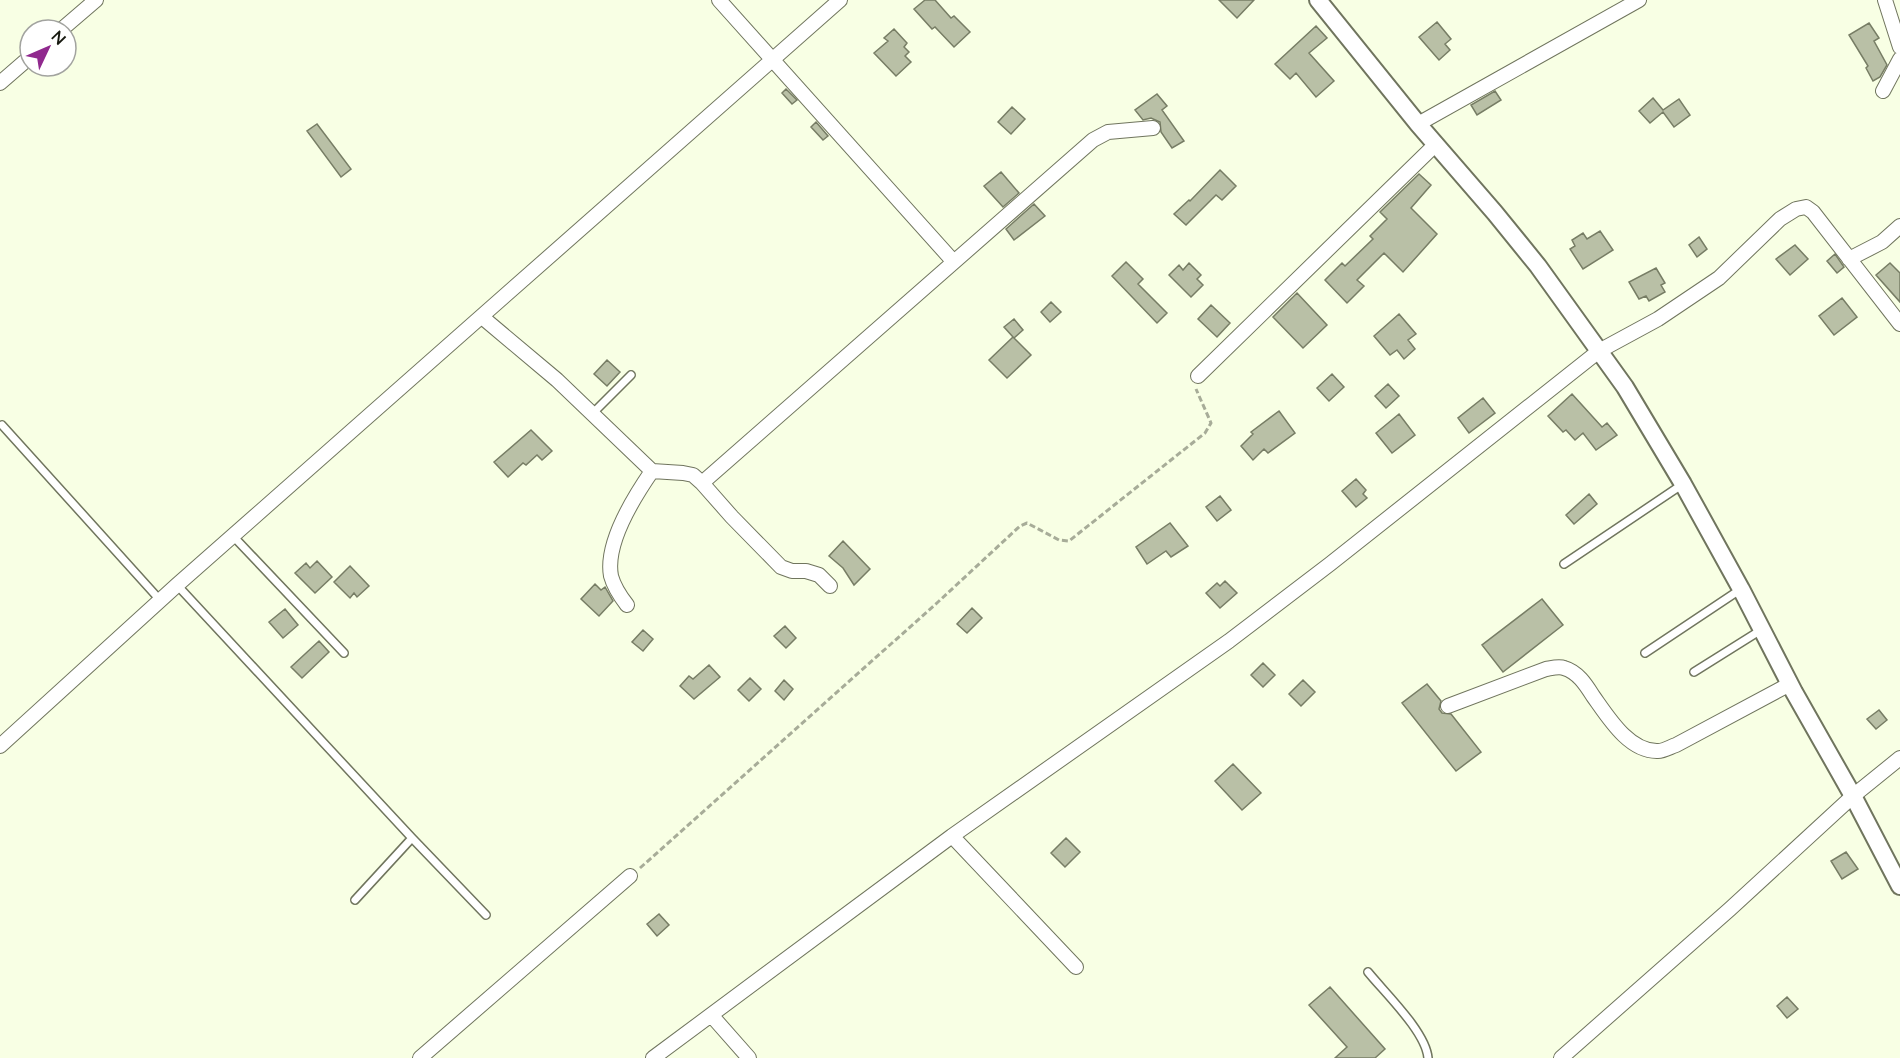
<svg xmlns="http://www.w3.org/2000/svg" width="1900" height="1058" font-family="Lato,sans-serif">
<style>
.building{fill:#b9c0a6;stroke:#777d65;stroke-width:1.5}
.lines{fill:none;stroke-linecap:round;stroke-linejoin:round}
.service-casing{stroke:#70755e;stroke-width:10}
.minor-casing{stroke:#70755e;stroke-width:16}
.tertiary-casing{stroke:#70755e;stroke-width:20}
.path{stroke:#a7ac98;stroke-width:3;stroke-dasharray:6 3;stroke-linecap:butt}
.service{stroke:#fff;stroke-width:7}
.minor{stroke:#fff;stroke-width:14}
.tertiary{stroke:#fff;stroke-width:16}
</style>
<rect width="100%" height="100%" fill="#f8ffe4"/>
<path class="building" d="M925 0H935L951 18 954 16 970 32 954 47 935 27 932 29 914 9Z
M1219 0H1254L1237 18Z
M1437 22 1451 39 1445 44 1450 50 1439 60 1419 37Z
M1869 23 1879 38 1874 41 1887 65 1880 77 1873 81 1866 68 1868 66 1849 35Z
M1316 26 1327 38 1309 53 1334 81 1316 97 1296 73 1290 79 1275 64Z
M894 29 907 43 904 47 909 52 905 56 911 62 896 76 874 53 888 41 884 38Z
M786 89 797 100 792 104 782 93Z
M1495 91 1501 100 1477 115 1471 105Z
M1157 94 1167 106 1162 110 1184 141 1172 148 1161 132 1160 122 1151 118 1143 120 1135 110Z
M1653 98 1663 110 1679 99 1690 115 1674 127 1663 112 1650 123 1639 111Z
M1012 107 1025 119 1011 134 998 122Z
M816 122 828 136 823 140 811 127Z
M317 124 351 169 341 177 307 131Z
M1220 170 1236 186 1222 200 1216 195 1186 225 1174 214 1189 200 1190 201Z
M1001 172 1019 193 1003 207 984 186Z
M1419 174 1431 185 1411 208 1437 234 1403 272 1384 253 1357 280 1364 286 1347 303 1325 280 1342 263 1345 266 1373 239 1370 236 1387 219 1380 212Z
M1034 204 1045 216 1014 240 1006 229Z
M1600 231 1613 250 1583 269 1570 249 1575 246 1572 240 1583 233 1587 239Z
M1699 237 1707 249 1697 257 1689 245Z
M1795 245 1808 259 1790 275 1776 259Z
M1835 254 1844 267 1837 273 1827 261Z
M1126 262 1143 279 1138 284 1167 313 1157 323 1112 276Z
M1189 263 1201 275 1197 279 1203 285 1191 297 1169 275 1179 265 1183 270Z
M1890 263 1900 273V302L1876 275Z
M1656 268 1665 283 1661 285 1665 292 1649 301 1646 296 1639 299 1629 282Z
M1297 293 1327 325 1303 348 1273 317Z
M1842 298 1857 317 1834 335 1819 316Z
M1051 302 1061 312 1050 322 1041 312Z
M1211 305 1230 323 1217 337 1198 319Z
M1399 314 1416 334 1408 340 1415 349 1404 359 1397 350 1390 355 1374 336Z
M1014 319 1023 330 1014 338 1031 355 1007 378 989 360 1013 337 1004 327Z
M607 360 620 372 607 386 594 374Z
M1332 374 1344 387 1329 401 1317 388Z
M1388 384 1399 396 1386 408 1375 396Z
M1572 394 1602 427 1607 423 1617 435 1596 450 1583 433 1575 440 1566 430 1563 432 1548 416Z
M1483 398 1495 413 1469 433 1458 418Z
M1279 411 1295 433 1268 453 1264 449 1253 460 1241 446 1253 434 1251 432Z
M1399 414 1415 435 1392 453 1376 433Z
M531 430 552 451 542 460 537 455 526 465 523 463 508 477 494 462Z
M1356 479 1366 490 1363 494 1367 498 1356 507 1342 491Z
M1589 494 1597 504 1574 524 1566 515Z
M1220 496 1231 510 1217 521 1206 507Z
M1170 523 1188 546 1171 557 1166 551 1147 564 1136 547Z
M843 541 870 569 854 585 843 568 829 556Z
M317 561 332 577 315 593 295 573 306 563 310 568Z
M350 566 369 586 357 597 354 593 350 598 334 582Z
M1225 581 1237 593 1220 608 1206 593 1217 583 1220 586Z
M595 584 601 590 605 587 613 601 599 616 581 599Z
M1542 599 1563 625 1503 672 1482 645Z
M972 608 982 618 967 633 957 624Z
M285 609 298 625 283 638 269 622Z
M785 626 796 638 786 648 774 636Z
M643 630 653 639 643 651 632 642Z
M319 641 329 652 302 678 291 667Z
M1263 663 1275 675 1263 687 1251 675Z
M709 665 720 677 694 699 680 686 689 676 693 679Z
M750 678 761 689 749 701 738 690Z
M784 680 793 689 784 700 775 691Z
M1303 680 1315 692 1301 706 1289 694Z
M1427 684 1441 701 1439 709 1442 713 1451 714 1481 752 1456 771 1402 703Z
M1879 710 1887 720 1876 729 1867 719Z
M1233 764 1261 793 1242 810 1215 781Z
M1066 838 1080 852 1065 867 1051 853Z
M1846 852 1858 869 1842 879 1831 861Z
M659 914 669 925 657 936 647 924Z
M1330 987 1385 1049 1375 1058H1335L1347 1047 1309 1005Z
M1787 997 1798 1009 1787 1018 1777 1006Z"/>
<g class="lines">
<g class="service-casing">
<path id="service" d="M592 414 631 375
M2 425 160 600
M233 536 344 653
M1564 564 1683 484
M177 585 412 838 486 915
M1645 653 1741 589
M1694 672 1761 630
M355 900 412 838
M1368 972C1385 993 1426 1032 1428 1058"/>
</g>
<g class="minor-casing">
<path id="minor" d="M719 0 953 261
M1885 0 1900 47
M61 30 96 0
M0 83 30 57
M1883 91 1900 59
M1418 124 1639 0
M1849 259 1882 242 1900 226
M482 317 557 380 652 471 683 473 693 475 702 483 732 517 781 567 792 571H806L819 575 830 586
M1198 376 1436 144
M702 483 1093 140 1108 132 1153 128
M627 605C620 596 614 587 611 576 605 544 634 497 652 471
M1448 706 1546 669C1552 668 1559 666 1564 668 1578 672 1586 685 1593 696 1608 717 1629 752 1658 751 1664 751 1670 747 1676 745L1790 684
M0 746 177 585 840 0
M952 836 1076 967
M712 1016 749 1058
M420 1058 630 876
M653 1058 952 836 1229 641 1330 564 1599 351 1658 319 1719 278 1780 219 1796 209 1806 207 1813 212 1900 324
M1561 1058 1730 909 1853 796 1900 758"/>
</g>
<g class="tertiary-casing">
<path id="tertiary" d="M1318 0 1418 124 1495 213 1538 266 1625 387 1683 484 1741 589 1794 692 1853 796 1900 886"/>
</g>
<path class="path" d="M640 868 938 602 1020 526 1027 523 1059 540 1069 541 1205 433 1211 423 1196 389"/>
<use href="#service" class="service"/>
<use href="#minor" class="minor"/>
<use href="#tertiary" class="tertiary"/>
</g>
<g transform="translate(48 48) rotate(46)"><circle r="28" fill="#ffffff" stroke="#a2a39f" stroke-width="1.5"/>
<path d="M0-4.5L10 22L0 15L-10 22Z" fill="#90298e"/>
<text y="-9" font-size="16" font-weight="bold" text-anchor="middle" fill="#16180f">N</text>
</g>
</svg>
